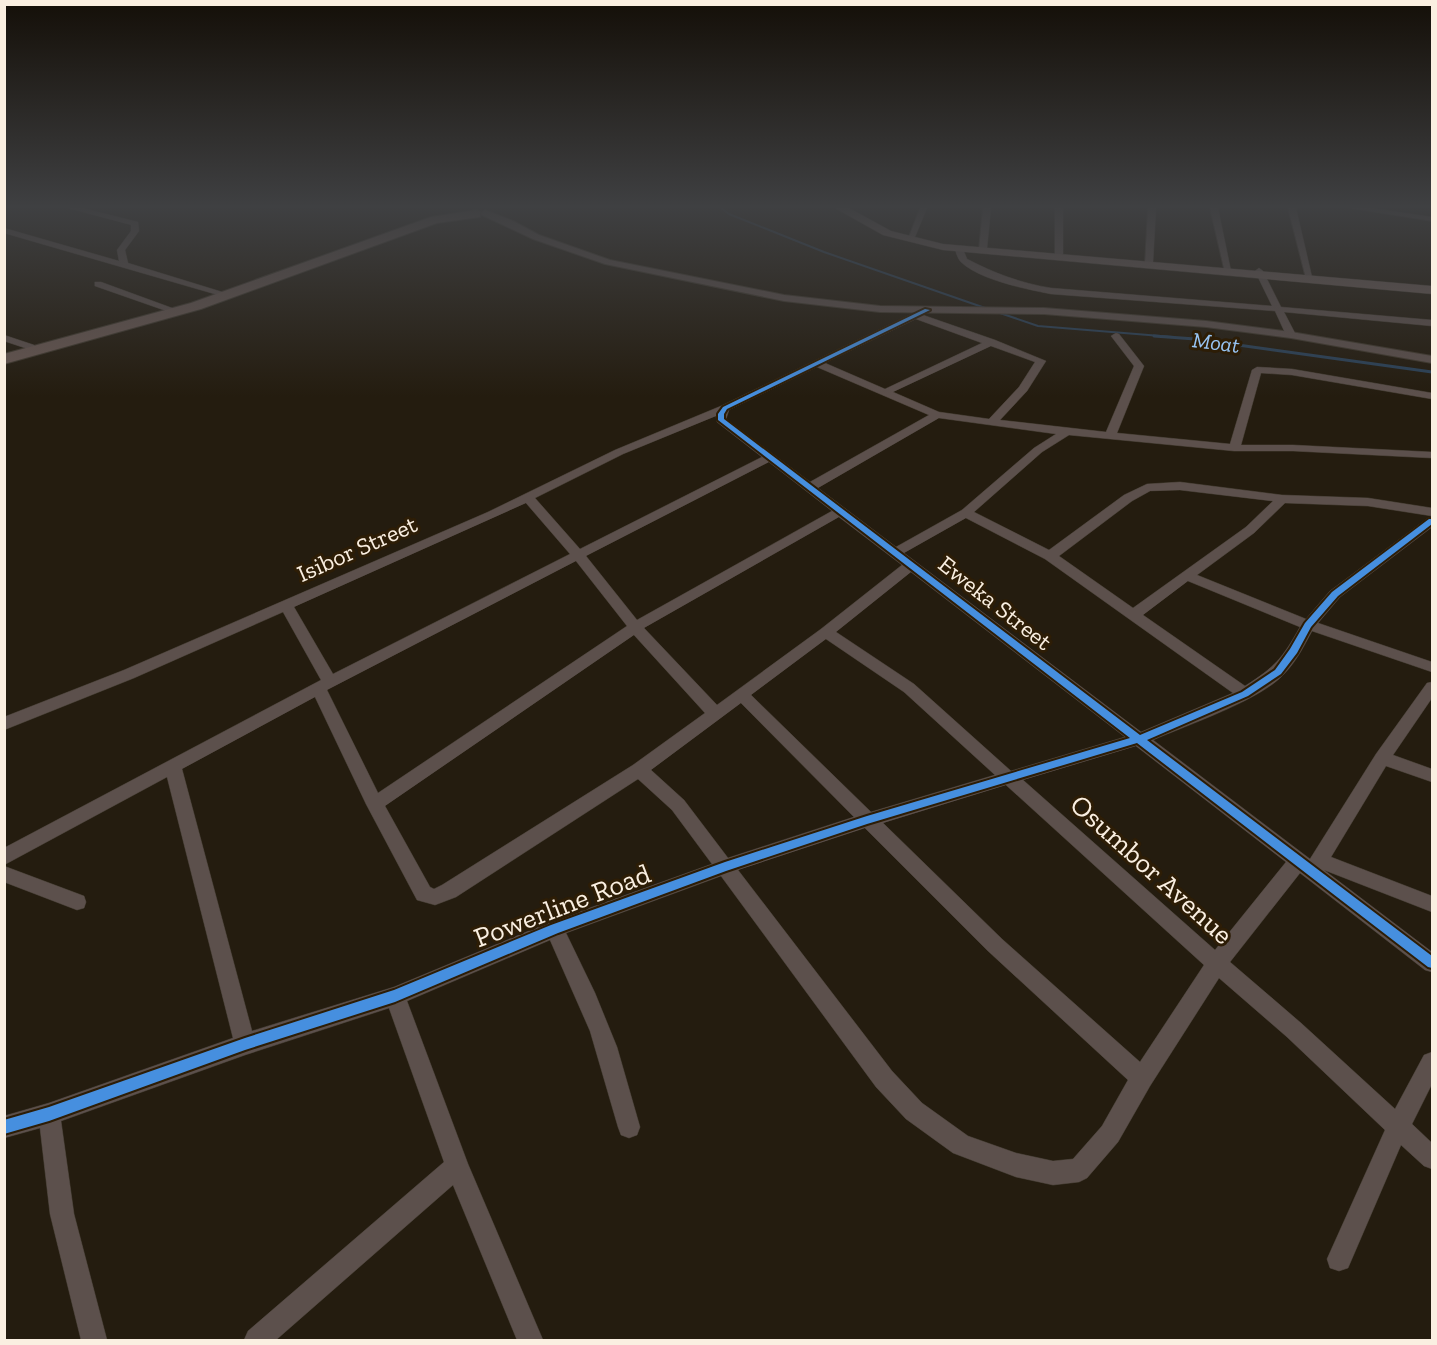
<svg xmlns="http://www.w3.org/2000/svg" width="1437" height="1345" font-family="'Zilla Slab',serif">
<style>
.lines{fill:none;stroke-linecap:round;stroke-linejoin:round}
.stream-far1{stroke:#2c4258;stroke-width:2}
.stream{stroke:#2c4258;stroke-width:3}
.minor-casing{stroke:#40392e;stroke-width:1}
.tertiary-casing{stroke:#40392e;stroke-width:2}
.secondary-casing{stroke:#40392e;stroke-width:1}
.trunk-casing{stroke:#40392e;stroke-width:2}
.minor{fill:#5c504c;fill-rule:evenodd}
.tertiary{fill:#5c504c;fill-rule:evenodd}
.secondary{fill:#6a5b56;fill-rule:evenodd}
.trunk{fill:#665650;fill-rule:evenodd}
.cycleway-casing{stroke:#2d1d06;stroke-width:4}
.cycleway{fill:#468fdf;fill-rule:evenodd}
.labels{text-anchor:middle;stroke-width:6;stroke-linejoin:round;paint-order:stroke}
.far-water-label{font-size:22px;font-style:italic;fill:#98c5f4;stroke:#2d1d06}
.street-label{font-size:24px;fill:#faefe1;stroke:#2d1d06}
.near-street-label{font-size:28px;fill:#faefe1;stroke:#2d1d06}
</style>
<rect width="100%" height="100%" fill="#241c0f"/>
<g class="lines">
<path class="stream-far1" d="M721 208 729 214 824 252 988 309
M1000 313 1038 326 1173 337"/>
<path class="stream" d="M1154 336 1195 339 1432 372"/>
<g class="minor-casing">
<path id="minor" d="M68 208H82L138 222 139 231 125 250 128 263 232 295 225 297 4 233V228L119 261 117 250 131 231V225Z
M920 208H927L915 237 908 239Z
M983 208H991L987 248 983 250 979 248Z
M1055 208H1063V254L1059 256 1055 254Z
M1148 208H1156L1153 262 1149 264 1145 262Z
M1210 208H1218L1231 271 1224 269Z
M1288 208H1296L1312 277 1305 275Z
M1349 208H1371L1432 217V221Z
M959 247 963 249 967 259C994 273 1020 283 1051 288L1272 306 1255 271 1259 268 1263 271 1281 307 1432 320V326L1284 312 1296 335 1291 338 1286 335 1275 311 1051 294C1026 289 980 280 961 262 958 259 956 253 955 249Z
M95 282H101L183 312 175 314 95 286Z
M927 307 931 310 923 315 995 340 1046 361 1027 391 1000 420 1106 432 1134 366 1111 336 1116 333 1119 334 1144 366 1117 433 1230 444 1252 370 1257 367 1292 369 1432 393V399L1292 375 1261 373 1241 445H1293L1432 452V458L1293 451H1234L1069 435 1042 452 974 512 1049 550 1124 495 1147 484 1180 482 1282 495 1368 498 1432 508V516L1368 506 1285 503 1254 533 1197 575 1306 619 1330 591 1428 518 1432 517V527L1340 597 1318 623 1432 662V672L1312 631C1304 646 1296 662 1284 674 1261 700 1187 725 1153 740L1310 859 1376 754 1427 683 1432 682V698L1393 755 1432 769V782L1386 766 1331 857 1432 896V912L1324 870 1432 952V972L1425 970 1300 873 1230 962 1301 1023 1395 1109 1424 1055 1432 1052V1084L1412 1124 1432 1143V1169L1424 1166 1401 1145 1348 1268 1339 1271 1330 1268 1327 1259 1385 1130 1287 1037 1219 978 1150 1086 1118 1142 1087 1178 1079 1182 1053 1185 1016 1177 953 1153 906 1119 876 1087 721 876 566 933 595 993 617 1047 640 1127 637 1135 629 1138 621 1135 618 1127 590 1031 550 940 407 1001 468 1164 543 1340H517L453 1185 276 1340H244L248 1331 444 1162 389 1008 245 1055 61 1121 74 1214 107 1340H81L50 1214 40 1128 4 1138V1116L49 1103 233 1038 167 777 4 865V848L321 680 283 612 134 678 4 730V717L124 670 488 512 615 450 721 406ZM916 319 982 343 885 389 825 363ZM991 346 1035 362 1019 387 989 419 939 412 893 392ZM817 367 929 415 810 482 726 419 729 410ZM716 416 717 422 762 457 580 549 535 498 623 454ZM939 418 1056 434 1034 448 962 510 896 547 818 488ZM769 462 832 511 637 620 586 556ZM1180 490 1273 501 1246 527 1133 608 1059 556 1132 501 1150 491ZM526 503 570 554 333 674 294 607ZM839 517 902 565 821 629 717 705 644 628ZM966 518 1045 559 1233 693 1141 732 904 553ZM576 561 627 626 378 793 327 690ZM911 572 1125 737 1011 771 914 684 836 632ZM1188 581 1300 627C1282 659 1275 667 1245 686L1143 615ZM634 635 705 713 633 765 442 885 434 889 430 887 385 806ZM826 639 904 692 995 775 871 812 751 695ZM315 697 366 804 417 900 435 905 456 897 638 779 672 810 712 864 548 923 394 987 252 1031 182 769ZM741 703 854 817 728 858 684 800 651 770ZM1136 746 1286 862 1215 950 1023 780ZM1006 785 1204 965 1140 1062 1002 939 883 823ZM865 828 988 951 1128 1080 1102 1126 1073 1159 1053 1161 1016 1153 968 1136 922 1103 892 1071 738 870Z
M4 335 34 345 36 347 31 350 4 341Z
M4 866 84 896 86 902 84 908 77 910 4 882Z"/>
</g>
<g class="tertiary-casing">
<path id="tertiary" d="M485 210 513 221 539 235 610 260 784 295 880 306 1044 308 1206 321 1291 332 1432 356V363L1291 338 1206 327 1044 314 880 312 784 301 605 264 533 239 482 215 481 213Z"/>
</g>
<g class="secondary-casing">
<path id="secondary" d="M835 208H849L891 231 943 244 1432 286V294L943 250 883 235Z"/>
</g>
<g class="trunk-casing">
<path id="trunk" d="M476 210 480 211V217L437 223 201 309 4 364V354L191 303 431 217Z"/>
</g>
<use href="#minor" class="minor"/>
<use href="#tertiary" class="tertiary"/>
<use href="#secondary" class="secondary"/>
<use href="#trunk" class="trunk"/>
<g class="cycleway-casing">
<path id="cycleway" d="M925 309 930 310 727 409 724 414V419L1140 735 1242 692 1275 670 1290 649 1305 623 1332 592 1429 519H1432V524L1338 596 1311 627 1297 653 1281 674 1248 696 1147 740 1432 956V968L1428 967 1137 743 867 824 726 871 558 933 395 1002 245 1050 49 1121 4 1134V1120L49 1107 245 1038 394 990 551 925 725 862 867 816 1130 738 718 420V414L723 407Z"/>
</g>
<use href="#cycleway" class="cycleway"/>
</g>
<linearGradient id="sky" x2="0" y2="1"><stop stop-color="#140f08"/><stop offset="0.52" stop-color="#3f4042"/><stop offset="1" stop-color="#3f4042" stop-opacity="0"/></linearGradient>
<rect width="1437" height="397" fill="url(#sky)"/>
<g class="labels">
<g class="far-water-label">
<text transform="translate(1216 342) rotate(7)" y="8">Moat</text>
</g>
<g class="street-label">
<text transform="translate(357 549) rotate(-24)" y="8">Isibor Street</text>
<text transform="translate(995 603) rotate(38)" y="8">Eweka Street</text>
</g>
<g class="near-street-label">
<text transform="translate(1152 869) rotate(42)" y="10">Osumbor Avenue</text>
<text transform="translate(562 905) rotate(-21)" y="10">Powerline Road</text>
</g>
</g>
<rect width="1437" height="1345" fill="none" stroke="#faefe1" stroke-width="12"/>
</svg>
